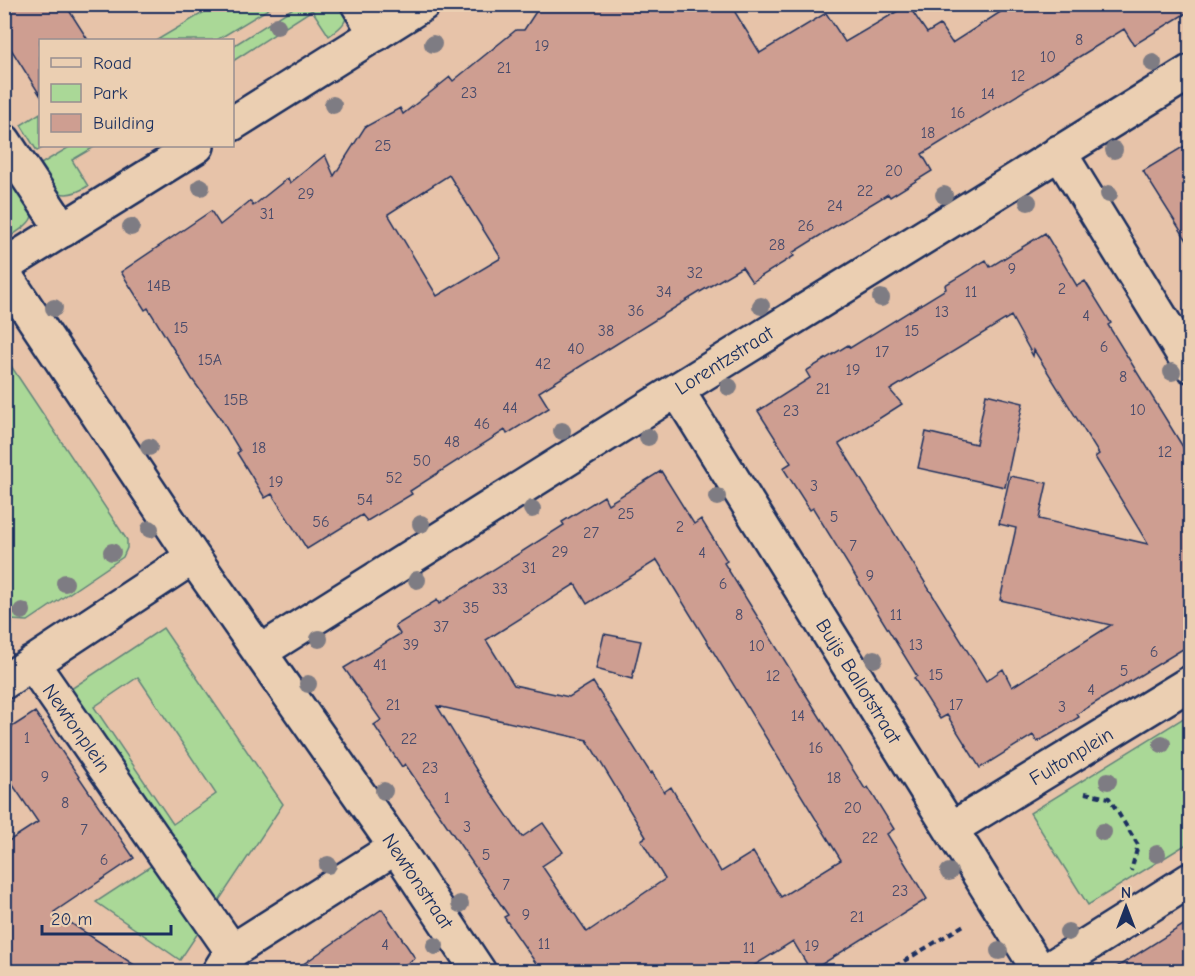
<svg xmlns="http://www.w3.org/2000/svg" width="1195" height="976" font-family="'Comic Neue',sans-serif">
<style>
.green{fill:#aad897;stroke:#62847a;stroke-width:1.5;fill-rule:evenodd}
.building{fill:#ce9e91;stroke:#1b2f5e;stroke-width:1.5;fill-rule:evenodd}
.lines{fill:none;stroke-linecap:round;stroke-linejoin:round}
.street-casing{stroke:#1b2f5e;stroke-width:38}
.secondary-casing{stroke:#1b2f5e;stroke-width:38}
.path{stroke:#1b2f5e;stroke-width:4;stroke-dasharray:6 4.5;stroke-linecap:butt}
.street{stroke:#ebcfb2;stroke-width:33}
.secondary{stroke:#ebcfb2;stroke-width:33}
.tree{fill:#7e7b83}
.labels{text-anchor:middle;stroke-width:5;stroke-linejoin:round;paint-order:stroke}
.number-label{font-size:16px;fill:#484b6b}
.street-label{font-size:20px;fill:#1b2f5e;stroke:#ebcfb2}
</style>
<rect width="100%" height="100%" fill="#e7c3a9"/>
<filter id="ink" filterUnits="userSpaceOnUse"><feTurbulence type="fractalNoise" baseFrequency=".0167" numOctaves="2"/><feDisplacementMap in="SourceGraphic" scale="12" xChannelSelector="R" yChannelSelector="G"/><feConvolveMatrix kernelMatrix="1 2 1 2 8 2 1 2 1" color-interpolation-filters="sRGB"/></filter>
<g filter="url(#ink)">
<path class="green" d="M216 5H275L217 40H157Z
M298 5H347C349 21 342 27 329 36L312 10 233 61V46Z
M40 113V146H46L37 151 21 125Z
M71 146H96L72 160 88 186C59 204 53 189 34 168Z
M14 180C36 218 43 215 5 240V186Z
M5 357 127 540V548L123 557 28 621 10 620 5 612Z
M163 628 283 804 216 905 71 689ZM138 677 216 794 173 824 94 707Z
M1190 714V842L1088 905 1030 813Z
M157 862 202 927 180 960 96 902Z"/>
<path class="building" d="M4 4H65L88 40H40V95L4 38Z
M563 4H730L760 53 826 13 845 42 908 5 927 33 940 25 952 43 1013 4H1191V10L1134 45 1124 29 1082 55 922 154 932 171 890 197 888 194 840 223 792 253 794 256 752 282 742 267 700 292 539 392 549 408 507 434 505 430 410 491 412 494 367 521 362 515 307 549 272 494 265 498 237 453 240 451 219 416 192 379 148 308 145 310 121 272 211 211 220 225 250 201 253 206 288 178 290 183 325 155 334 176 365 127 400 108 403 114 450 77 453 81 516 30H524L539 7H561ZM449 175 501 258 437 296 388 214Z
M1191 142V247L1143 171Z
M1045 233 1077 286 1085 281 1111 323 1108 325 1191 460V644L1077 714 1079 717 1053 733 1037 742 1033 735 980 768 947 715 940 719 914 678 917 676 813 508 810 510 783 468 791 463 758 411 810 378 806 371 848 345 850 348 946 289 945 285 986 260 990 267ZM1011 316 1033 356 1034 350 1099 454 1095 457 1148 544 1039 519 1047 483 1010 476 999 524 1016 528 1000 600 1111 625 1012 687 1003 669 986 681 839 444 902 404 890 390Z
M986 394 1023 403 1005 487 918 468 926 432 976 444Z
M661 471 694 524 701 519 727 561 724 563 808 698 865 789 868 787 894 829 887 834 927 899 811 971 793 941 744 972H542L504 917 508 915 405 764 402 767 374 725 381 720 344 668 400 634 395 626 437 600 439 604 564 525 562 522 604 496 608 504ZM657 560 841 860 781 897 753 852 721 872 671 787 664 792 652 772 651 774 593 682 569 697 514 685 486 640 575 584 587 604ZM437 706 587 740 646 837 641 840 665 879 587 932 542 866 563 852 543 823 522 837 480 776Z
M604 634 641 641 632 679 596 669Z
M35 712 134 858 54 912 145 972H4V844L38 822 4 772V732Z
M382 909 415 958 394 972H292Z
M1191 920V972H1109Z"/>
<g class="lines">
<g class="street-casing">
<path id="street" d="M358 4 376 34
M4 141 63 230
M1059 152 1190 365
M4 274 193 557 396 847 479 972
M677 390 1040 972
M260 652 677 390 1190 72
M32 663 232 951
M4 682 193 557
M951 829 1190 683
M219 972 232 951 396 847
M1044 972 1190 880"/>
</g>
<g class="secondary-casing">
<path id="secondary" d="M232 124 423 4
M4 266 197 146"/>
</g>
<path class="path" d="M4 622 11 632
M1085 793 1109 798 1138 845 1131 871
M886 972 964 925"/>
<use href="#street" class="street"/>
<use href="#secondary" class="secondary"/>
</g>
<g class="tree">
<circle cx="277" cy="26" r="9"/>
<circle cx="433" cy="44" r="9"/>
<circle cx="1153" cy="63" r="9"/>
<circle cx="333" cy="105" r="9"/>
<circle cx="1114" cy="150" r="9"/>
<circle cx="201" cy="187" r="9"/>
<circle cx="1109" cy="194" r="9"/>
<circle cx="944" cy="195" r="9"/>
<circle cx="1028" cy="202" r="9"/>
<circle cx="131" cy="227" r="9"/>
<circle cx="881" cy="298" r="9"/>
<circle cx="761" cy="306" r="9"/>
<circle cx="54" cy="308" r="9"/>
<circle cx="1172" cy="372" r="9"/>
<circle cx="729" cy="387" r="9"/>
<circle cx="562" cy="431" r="9"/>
<circle cx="648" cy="437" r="9"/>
<circle cx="149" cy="447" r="9"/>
<circle cx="717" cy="497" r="9"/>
<circle cx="532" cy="509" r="9"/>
<circle cx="421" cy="524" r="9"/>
<circle cx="150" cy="529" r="9"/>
<circle cx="112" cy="552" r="9"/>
<circle cx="417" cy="580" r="9"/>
<circle cx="65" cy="583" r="9"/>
<circle cx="22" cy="611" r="9"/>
<circle cx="319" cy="639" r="9"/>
<circle cx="874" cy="659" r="9"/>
<circle cx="308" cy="684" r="9"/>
<circle cx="1162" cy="744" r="9"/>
<circle cx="1108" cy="781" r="9"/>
<circle cx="384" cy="791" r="9"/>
<circle cx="1103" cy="832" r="9"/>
<circle cx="1157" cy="854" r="9"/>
<circle cx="328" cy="865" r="9"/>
<circle cx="949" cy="872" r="9"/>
<circle cx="460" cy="904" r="9"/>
<circle cx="1068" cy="932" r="9"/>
<circle cx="435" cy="946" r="9"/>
<circle cx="999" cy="951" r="9"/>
</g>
</g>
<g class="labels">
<g class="number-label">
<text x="1079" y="45">8</text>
<text x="542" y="51">19</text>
<text x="1048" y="62">10</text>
<text x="504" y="73">21</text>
<text x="1018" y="81">12</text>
<text x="469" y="98">23</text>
<text x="988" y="99">14</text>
<text x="958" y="118">16</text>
<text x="928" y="138">18</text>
<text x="383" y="151">25</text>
<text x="894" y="176">20</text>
<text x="865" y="196">22</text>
<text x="306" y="199">29</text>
<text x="835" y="211">24</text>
<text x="267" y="219">31</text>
<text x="806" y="231">26</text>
<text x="777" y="250">28</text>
<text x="1012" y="274">9</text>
<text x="695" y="278">32</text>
<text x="159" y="291">14B</text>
<text x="1062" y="294">2</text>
<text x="664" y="297">34</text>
<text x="971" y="297">11</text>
<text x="636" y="316">36</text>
<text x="942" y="317">13</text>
<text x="1086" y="321">4</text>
<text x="181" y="333">15</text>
<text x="606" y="336">38</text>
<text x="912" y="336">15</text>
<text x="1104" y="352">6</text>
<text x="576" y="354">40</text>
<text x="882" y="357">17</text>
<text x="210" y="365">15A</text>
<text x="543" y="369">42</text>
<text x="853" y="375">19</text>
<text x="1123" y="382">8</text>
<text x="823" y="394">21</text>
<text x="236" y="405">15B</text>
<text x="510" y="413">44</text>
<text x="1138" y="415">10</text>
<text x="791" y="416">23</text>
<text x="482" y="429">46</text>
<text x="452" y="447">48</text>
<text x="259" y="453">18</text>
<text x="1165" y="457">12</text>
<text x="422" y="466">50</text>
<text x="394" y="483">52</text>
<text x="276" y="487">19</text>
<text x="814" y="491">3</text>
<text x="365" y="505">54</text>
<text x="626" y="519">25</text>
<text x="834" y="522">5</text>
<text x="321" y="527">56</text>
<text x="680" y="532">2</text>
<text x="591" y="538">27</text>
<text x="853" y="551">7</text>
<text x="560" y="557">29</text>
<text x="702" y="558">4</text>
<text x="529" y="573">31</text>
<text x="870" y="581">9</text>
<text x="723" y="589">6</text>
<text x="500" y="594">33</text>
<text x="471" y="613">35</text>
<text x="739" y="620">8</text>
<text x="896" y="620">11</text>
<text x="441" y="632">37</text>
<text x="411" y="650">39</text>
<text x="916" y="650">13</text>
<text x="757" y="651">10</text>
<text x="1154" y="657">6</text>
<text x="380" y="670">41</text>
<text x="1124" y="676">5</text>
<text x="936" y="680">15</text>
<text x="773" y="681">12</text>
<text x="1091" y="695">4</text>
<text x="393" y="710">21</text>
<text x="956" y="710">17</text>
<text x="1062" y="712">3</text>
<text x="798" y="721">14</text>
<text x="27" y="743">1</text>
<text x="409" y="744">22</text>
<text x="816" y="753">16</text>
<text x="430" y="773">23</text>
<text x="45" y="782">9</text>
<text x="834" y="783">18</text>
<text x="447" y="803">1</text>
<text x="65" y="808">8</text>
<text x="853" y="813">20</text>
<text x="467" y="832">3</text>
<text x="84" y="835">7</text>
<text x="870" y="843">22</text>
<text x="486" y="860">5</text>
<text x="104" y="865">6</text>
<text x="506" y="890">7</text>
<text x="900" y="896">23</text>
<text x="526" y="920">9</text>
<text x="857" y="922">21</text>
<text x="544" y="949">11</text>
<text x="385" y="950">4</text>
<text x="812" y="951">19</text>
<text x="749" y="953">11</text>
</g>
<g class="street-label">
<text transform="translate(724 360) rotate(-32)" y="7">Lorentzstraat</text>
<text transform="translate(859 681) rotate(58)" y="7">Buijs Ballotstraat</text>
<text transform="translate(77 728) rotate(55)" y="7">Newtonplein</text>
<text transform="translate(1071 756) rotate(-31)" y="7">Fultonplein</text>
<text transform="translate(418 881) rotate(56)" y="7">Newtonstraat</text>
</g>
</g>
<rect width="1195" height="976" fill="none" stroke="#ebcfb2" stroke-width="24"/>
<rect x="12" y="12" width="1171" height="952" fill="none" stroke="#1b2f5e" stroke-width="2" filter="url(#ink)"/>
<rect x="39" y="39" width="195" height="108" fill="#ebcfb2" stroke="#988f90" stroke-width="1.5"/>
<rect x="51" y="58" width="30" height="9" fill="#ebcfb2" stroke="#988f90" stroke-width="1.5"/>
<text x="93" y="69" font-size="18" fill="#1b2f5e">Road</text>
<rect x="51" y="84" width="30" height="18" fill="#aad897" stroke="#988f90" stroke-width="1.5"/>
<text x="93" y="99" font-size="18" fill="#1b2f5e">Park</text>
<rect x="51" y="114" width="30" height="18" fill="#ce9e91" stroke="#988f90" stroke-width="1.5"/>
<text x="93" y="129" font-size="18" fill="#1b2f5e">Building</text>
<g transform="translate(1126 907)" stroke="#ebcfb2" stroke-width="4.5" paint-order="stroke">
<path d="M0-4.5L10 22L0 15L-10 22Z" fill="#1b2f5e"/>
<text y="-9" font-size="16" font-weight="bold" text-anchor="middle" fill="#1b2f5e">N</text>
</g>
<path d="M42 925v9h129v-9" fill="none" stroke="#1b2f5e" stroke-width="3"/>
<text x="51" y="925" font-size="18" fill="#1b2f5e" stroke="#ebcfb2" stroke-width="4.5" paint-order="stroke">20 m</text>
</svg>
